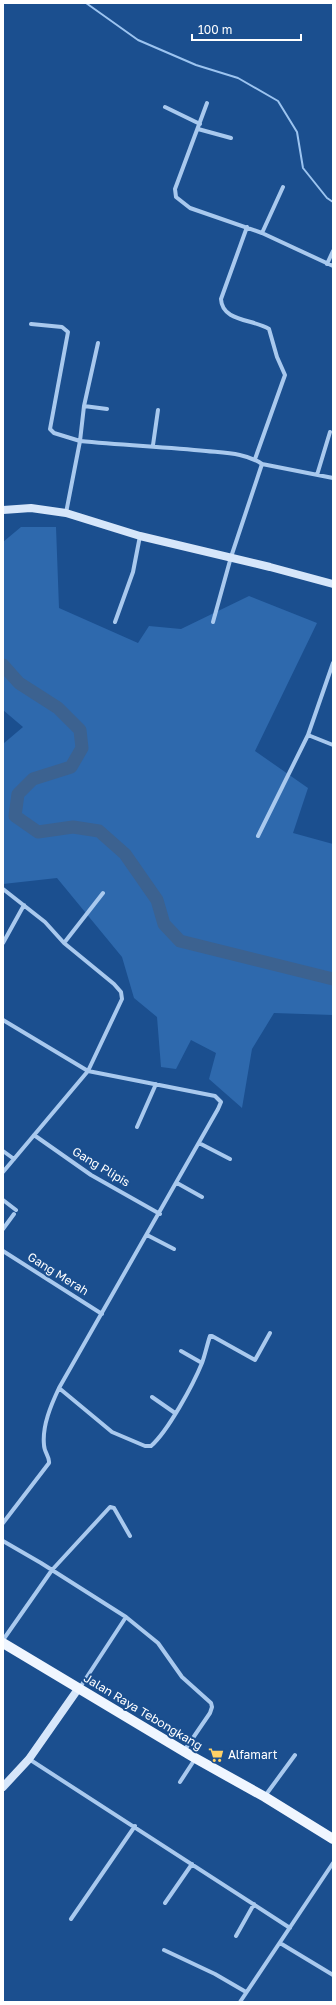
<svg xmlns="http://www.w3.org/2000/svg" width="336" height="2005" font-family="'Golos Text',sans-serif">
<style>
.green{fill:#2e69ad}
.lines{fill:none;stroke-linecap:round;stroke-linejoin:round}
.stream{stroke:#9cc4f0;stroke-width:2}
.river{stroke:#3c6290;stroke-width:13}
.street{stroke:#a9c9ee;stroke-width:4}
.secondary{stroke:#d6e6fa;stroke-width:8}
.primary{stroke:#f0f6ff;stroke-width:10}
.labels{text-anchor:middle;stroke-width:4;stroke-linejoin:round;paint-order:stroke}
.street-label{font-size:12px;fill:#fff;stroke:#1b4f8f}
.poi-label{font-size:12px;fill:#fff;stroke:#1b4f8f;text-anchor:start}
</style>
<rect width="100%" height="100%" fill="#1b4f8f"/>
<path class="green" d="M21 527H56L59 608 138 643 149 626 181 629 249 596 317 623 255 751 308 788 293 833 333 844V1015L274 1013 252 1049 242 1108 209 1079 216 1053 191 1040 176 1069 161 1067 157 1017 134 998 122 957 57 878 3 884V744L23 727 3 710V542Z"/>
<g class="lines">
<path class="stream" d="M86 3 138 40 196 65 238 78 278 101 297 132 303 168 327 198 333 202"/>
<path class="river" d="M3 665 19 683 58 708 80 730 82 748 71 767 33 779 18 794 15 816 38 832 73 827 99 831 125 854 157 900 164 924 180 941 333 979"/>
<path class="street" d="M207 103 175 189 176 197 190 208 262 233 333 266
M165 107 200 124
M198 129 231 138
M247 227 221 299C222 322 254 319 269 329L277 357 285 375 255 459
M262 233 283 187
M327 264 333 251
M31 324 62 327 68 332 50 429 54 433 80 441 84 406 98 343
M84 406 107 409
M153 445 158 410
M317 475 330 432
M66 513 80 441C122 445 164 447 206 451 225 453 246 453 262 464L333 478
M115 622 133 572 140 536
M213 622 231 557 262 464
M308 735 333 745
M258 836 308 735 333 663
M3 889 45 922 64 943 114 984 121 992 122 999 88 1071 3 1020
M3 943 24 905
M64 943 103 893
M137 1127 156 1084
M34 1135 91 1175 160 1214
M199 1143 230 1159
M3 1151 14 1159
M3 1172 88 1071 215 1096 221 1102 218 1109 59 1388 112 1432 145 1446H151C168 1431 193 1385 202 1363 205 1355 207 1345 210 1336H212L255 1360 270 1333
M177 1183 202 1197
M3 1200 16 1210
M3 1229 14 1214
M147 1235 174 1249
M3 1251 102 1314
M181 1351 202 1363
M152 1397 175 1413
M3 1523 49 1463C50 1457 44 1452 44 1445 42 1426 51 1405 59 1388
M3 1541 41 1563 126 1617 158 1643 182 1677 211 1703 212 1707 210 1713 184 1751
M3 1640 52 1570 110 1507 114 1508 130 1536
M79 1689 126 1617
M29 1759 290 1928
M180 1782 195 1759
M265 1796 295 1755
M165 1903 192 1864
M71 1919 135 1826
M236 1936 254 1904
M280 1943 333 1975
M164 1950 215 1974 246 1992
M240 2002 333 1863"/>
<path class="secondary" d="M3 510 31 508 66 513 140 536 270 567 333 584
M3 1787 29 1759 78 1689"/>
<path class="primary" d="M3 1643 195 1758 265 1797 333 1839"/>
</g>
<defs>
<g id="supermarket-bare" transform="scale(1.2)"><path d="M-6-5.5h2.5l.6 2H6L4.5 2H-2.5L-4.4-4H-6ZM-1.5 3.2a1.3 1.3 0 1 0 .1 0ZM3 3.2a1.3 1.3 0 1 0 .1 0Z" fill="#ffd166" stroke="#1b4f8f" stroke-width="2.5" paint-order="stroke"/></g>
</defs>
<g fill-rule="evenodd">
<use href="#supermarket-bare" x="216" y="1755"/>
</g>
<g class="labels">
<g class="street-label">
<text transform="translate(101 1167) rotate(31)" y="4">Gang Plipis</text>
<text transform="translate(58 1274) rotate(32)" y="4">Gang Merah</text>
<text transform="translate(143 1712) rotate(31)" y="4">Jalan Raya Tebongkang</text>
</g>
<g class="poi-label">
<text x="228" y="1759">Alfamart</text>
</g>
</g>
<rect width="336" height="2005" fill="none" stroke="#ffffff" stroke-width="8"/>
<path d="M192 34v6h109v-6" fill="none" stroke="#ffffff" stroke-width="2"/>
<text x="198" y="34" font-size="12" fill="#ffffff" stroke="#1b4f8f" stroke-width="3" paint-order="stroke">100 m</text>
</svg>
